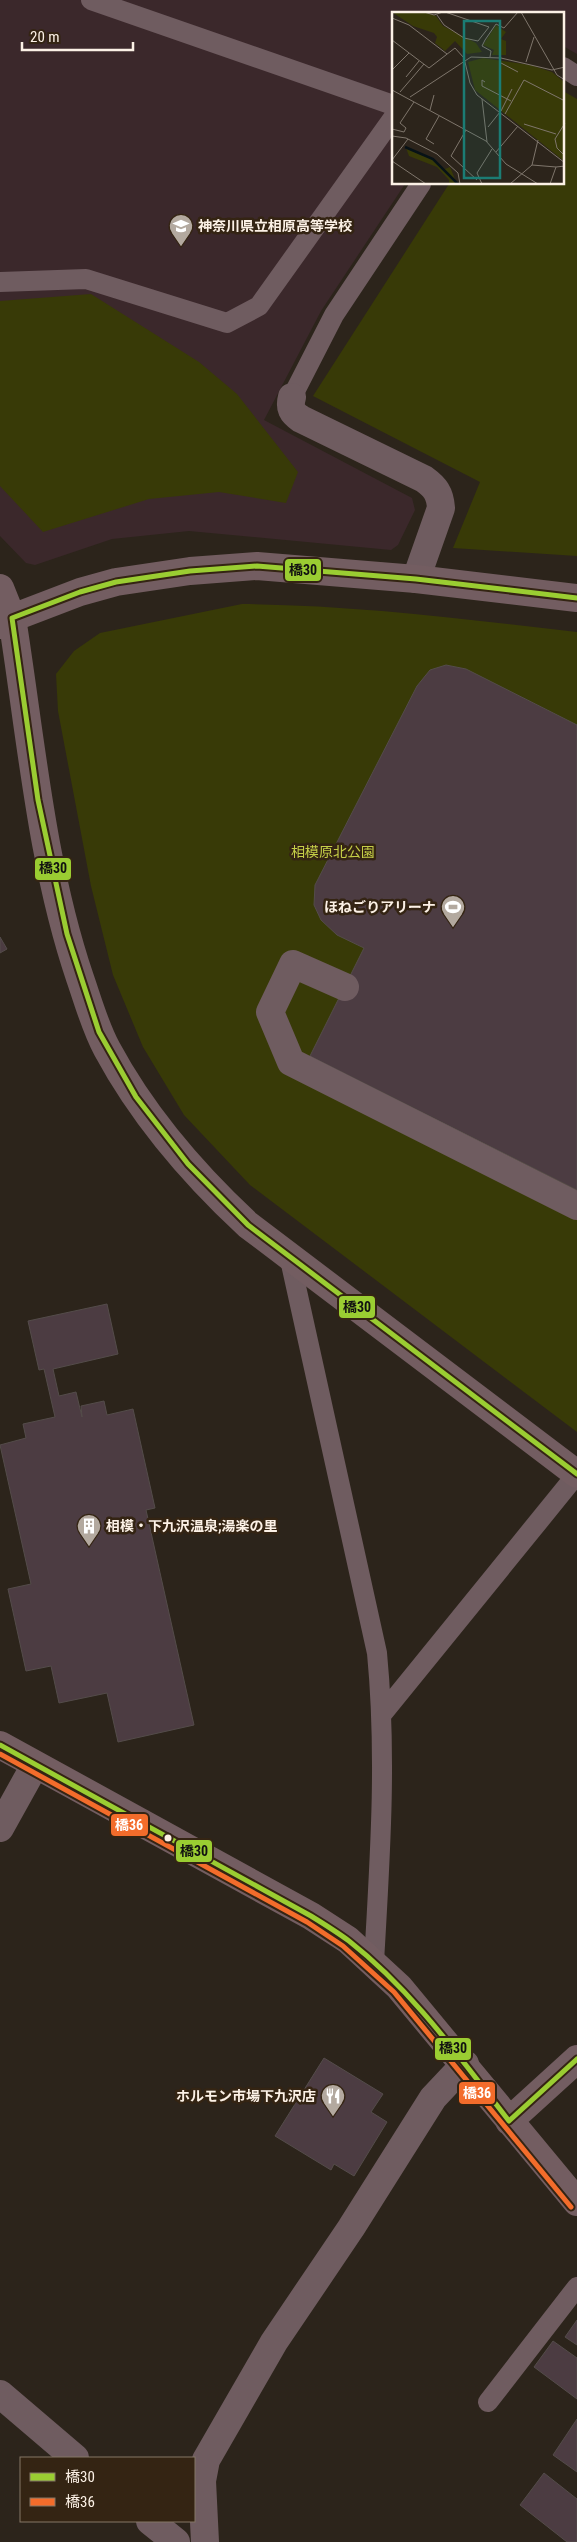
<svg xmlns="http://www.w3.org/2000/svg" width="577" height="2542" font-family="'Roboto Condensed','Noto Sans JP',sans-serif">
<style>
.education{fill:#3b282b}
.green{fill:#383a07}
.building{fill:#4c3c42;stroke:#544c4a}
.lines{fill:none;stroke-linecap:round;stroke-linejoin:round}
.lane{stroke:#6f5c60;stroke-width:20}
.street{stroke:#6f5c60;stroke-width:28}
.secondary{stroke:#735d61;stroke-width:28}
.bus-1-casing{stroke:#342413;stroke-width:9}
.bus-2-casing{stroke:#342413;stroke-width:9}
.bus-1{stroke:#9acd32;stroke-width:5}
.bus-2{stroke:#f36c2b;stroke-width:5}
.bus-dot{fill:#fcf1e6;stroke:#342413;stroke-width:2}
.labels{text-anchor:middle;stroke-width:5;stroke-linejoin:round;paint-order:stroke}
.poi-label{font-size:14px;font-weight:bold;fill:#fcf1e6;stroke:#342413;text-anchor:start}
.park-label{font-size:14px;fill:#c5ce47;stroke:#342413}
.inset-river{fill:none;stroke:#071217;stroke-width:2.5}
.inset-road{fill:none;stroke:#7f766c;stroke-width:1}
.view{fill:#1b7c74;fill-opacity:0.15;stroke:#1b7c74;stroke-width:2.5}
.inset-edge{fill:none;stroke:#fcf1e6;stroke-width:2.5}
.line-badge{stroke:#342413;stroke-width:2}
.badge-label{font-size:14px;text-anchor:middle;font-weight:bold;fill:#fff}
.pale-badge-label{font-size:14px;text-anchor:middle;font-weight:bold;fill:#111}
</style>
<rect width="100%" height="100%" fill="#2c241b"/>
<path class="education" d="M0 0H577V54L563 46V14H393V184H405L321 311 264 420 412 498 415 510 398 545 391 550 189 531 112 539 35 565 26 563 0 536Z"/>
<path class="green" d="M563 91 577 99V556L453 548 480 482 313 396 449 184H563Z
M91 294 199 362 237 394 298 472 286 503 219 492 149 499 43 532 0 486V301Z
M242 604C354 605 466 619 577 632V1432L250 1185 184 1115 143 1047 113 975 91 886 58 711 56 674 74 651 100 633Z"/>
<path class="building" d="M446 665 466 669 577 725V1190L310 1056 364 948 337 935 321 920 314 905 315 885 417 686 430 670Z
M0 937 7 949 0 953Z
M107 1304 118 1354 53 1369 59 1396 76 1392 82 1417 81 1406 104 1401 107 1415 133 1409 155 1508 146 1510 194 1725 118 1742 107 1693 59 1703 51 1666 26 1671 8 1589 31 1584 0 1445 26 1438 23 1424 55 1417 44 1369 39 1370 28 1321Z
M324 2058 383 2094 371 2112 387 2122 354 2176 334 2164 331 2170 275 2136Z
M577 2320V2345L565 2337Z
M553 2341 577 2358V2399L534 2367Z
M577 2419V2472L553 2455Z
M544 2473 577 2499V2542H567L520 2505Z"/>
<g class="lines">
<path class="lane" d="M91 0 393 105
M563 67 577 76
M0 282 86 279 227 323 259 306 393 118
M292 397 334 315 421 184
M289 1255 377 1653C387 1757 380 1858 374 1962
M383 1713 577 1474
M488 2402 577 2287"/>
<path class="street" d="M292 397C289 408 292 413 301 419L424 479C435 487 440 493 441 508L416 579
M345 987 293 964 270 1012 291 1062 577 1206
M0 1828 35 1765
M0 2394 75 2458
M150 2521 176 2542
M205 2542 202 2481 206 2460 274 2342 351 2228 433 2098 465 2064"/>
<path class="secondary" d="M0 588 12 618C31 738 41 863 80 978 88 1001 95 1027 107 1049 143 1116 192 1173 248 1225L577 1474
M0 625 12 618 80 592 116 582 190 571 257 566 416 579 577 598
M0 1745 311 1916 348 1940 399 1987 577 2202
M509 2121 577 2059"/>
<g class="bus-1-casing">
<path id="bus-1" d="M577 598 416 579 257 566 190 571 116 582 80 592 12 618 38 800 67 934 99 1032 136 1097 188 1164 248 1225 577 1474
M0 1745 311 1916C324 1924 337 1932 349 1941 413 1991 460 2058 509 2121L577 2059"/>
</g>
<g class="bus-2-casing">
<path id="bus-2" d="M0 1754 307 1922 343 1946 394 1992 571 2207"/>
</g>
<use href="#bus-1" class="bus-1"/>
<use href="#bus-2" class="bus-2"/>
</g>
<defs>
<g id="school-pin" transform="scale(1.25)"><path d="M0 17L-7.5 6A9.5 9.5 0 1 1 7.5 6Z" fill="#b3a99f" stroke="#342413"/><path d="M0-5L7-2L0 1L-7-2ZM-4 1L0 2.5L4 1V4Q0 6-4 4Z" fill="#fff"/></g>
<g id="stadium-pin" transform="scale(1.25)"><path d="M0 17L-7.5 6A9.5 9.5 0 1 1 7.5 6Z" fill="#b3a99f" stroke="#342413"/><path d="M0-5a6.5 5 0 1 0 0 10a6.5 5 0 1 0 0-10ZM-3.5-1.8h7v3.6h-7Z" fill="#fff"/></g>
<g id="building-pin" transform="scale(1.25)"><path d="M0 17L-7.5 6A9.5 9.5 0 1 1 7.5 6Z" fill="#b3a99f" stroke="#342413"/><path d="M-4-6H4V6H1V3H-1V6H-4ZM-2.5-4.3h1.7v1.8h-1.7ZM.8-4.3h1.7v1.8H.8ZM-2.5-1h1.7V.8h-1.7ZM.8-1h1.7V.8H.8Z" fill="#fff"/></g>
<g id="restaurant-pin" transform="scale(1.25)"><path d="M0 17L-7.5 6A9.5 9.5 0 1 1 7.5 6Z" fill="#b3a99f" stroke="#342413"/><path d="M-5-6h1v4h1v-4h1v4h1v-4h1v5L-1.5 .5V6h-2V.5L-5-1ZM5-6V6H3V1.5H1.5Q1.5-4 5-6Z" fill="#fff"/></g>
</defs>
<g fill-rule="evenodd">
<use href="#school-pin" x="181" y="226"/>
<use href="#stadium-pin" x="453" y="907"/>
<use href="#building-pin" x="89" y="1526"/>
<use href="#restaurant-pin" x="333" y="2096"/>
</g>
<circle class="bus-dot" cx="168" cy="1838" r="4.5"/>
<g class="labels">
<g class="poi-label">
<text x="198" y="231">神奈川県立相原高等学校</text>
<text x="436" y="912" text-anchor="end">ほねごりアリーナ</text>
<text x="106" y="1531">相模・下九沢温泉;湯楽の里</text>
<text x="316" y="2101" text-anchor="end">ホルモン市場下九沢店</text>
</g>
<g class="park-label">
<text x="333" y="857">相模原北公園</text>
</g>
</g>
<g transform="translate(392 12)">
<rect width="172" height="172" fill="#2c241b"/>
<path d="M0 0H33L44 4 51 14 84 31 90 40 75 42 63 29 53 39 43 31 45 25 42 21 21 14ZM104 13 114 20 109 27 114 29V43H100L102 38 91 33ZM91 46 138 53 160 60 172 70V149L83 78 76 50ZM14 136 41 148 53 157 58 155 65 172H57V168L45 155 17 144Z" fill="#383a07"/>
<path class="inset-river" d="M13 135 41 147 66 172"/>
<path class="inset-road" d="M32 0 42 3 51 0M129 0 165 63 173 68M45 3 52 13 72 26 86 29 97 15 53 0M0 6 17 13 55 42M0 28 37 56 63 36 72 46 78 71 85 83 173 151M98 45 99 39 90 34 93 28 104 12 112 16 126 0M134 50 142 25M109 51 126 60M0 58 17 41M14 65 27 49M93 70 90 68V74L119 89M0 78 94 129 114 152 146 172M8 80 32 52M18 85 79 45 109 46 160 58 173 55M90 87 95 130M38 98 42 83M109 99 120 77M113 102 132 68 173 89M173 111 163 127 165 136 173 144M132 112 164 122M96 115 108 100M0 117 12 120 14 116 8 111 22 90M74 118 59 144 85 168M0 124 14 126 45 142 66 161 68 172M42 132 34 127 47 104M104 140 126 114M0 148 16 127M0 149 34 172M140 153 164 155M90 172 85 161 100 137M118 172 140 153 146 128M158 172 164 155 173 154"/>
<path class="view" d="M72 9H108V166H72Z"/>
<rect width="172" height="172" class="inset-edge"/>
</g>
<g class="line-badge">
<rect x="284" y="558" width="38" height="24" rx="5" fill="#9acd32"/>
<rect x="34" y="857" width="38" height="24" rx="5" fill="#9acd32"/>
<rect x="338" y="1295" width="38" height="24" rx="5" fill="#9acd32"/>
<rect x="110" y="1813" width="39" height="24" rx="5" fill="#f36c2b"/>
<rect x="175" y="1839" width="38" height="24" rx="5" fill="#9acd32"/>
<rect x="434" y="2037" width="38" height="24" rx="5" fill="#9acd32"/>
<rect x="458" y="2081" width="38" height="24" rx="5" fill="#f36c2b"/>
</g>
<g class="badge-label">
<text x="129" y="1830">橋36</text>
<text x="477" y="2098">橋36</text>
</g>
<g class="pale-badge-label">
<text x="303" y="575">橋30</text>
<text x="53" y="873">橋30</text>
<text x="357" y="1312">橋30</text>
<text x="194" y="1856">橋30</text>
<text x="453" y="2053">橋30</text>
</g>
<rect x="20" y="2457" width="175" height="65" fill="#342413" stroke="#847667"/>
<rect x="30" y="2473" width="25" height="8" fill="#9acd32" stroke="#847667"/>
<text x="65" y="2482" font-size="15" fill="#fcf1e6">橋30</text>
<rect x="30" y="2498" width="25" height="8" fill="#f36c2b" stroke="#847667"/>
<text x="65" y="2507" font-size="15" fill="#fcf1e6">橋36</text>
<path d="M22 42v8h111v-8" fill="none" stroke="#fcf1e6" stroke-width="2.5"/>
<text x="30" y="42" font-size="15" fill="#fcf1e6" stroke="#342413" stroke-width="4" paint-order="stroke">20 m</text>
</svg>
